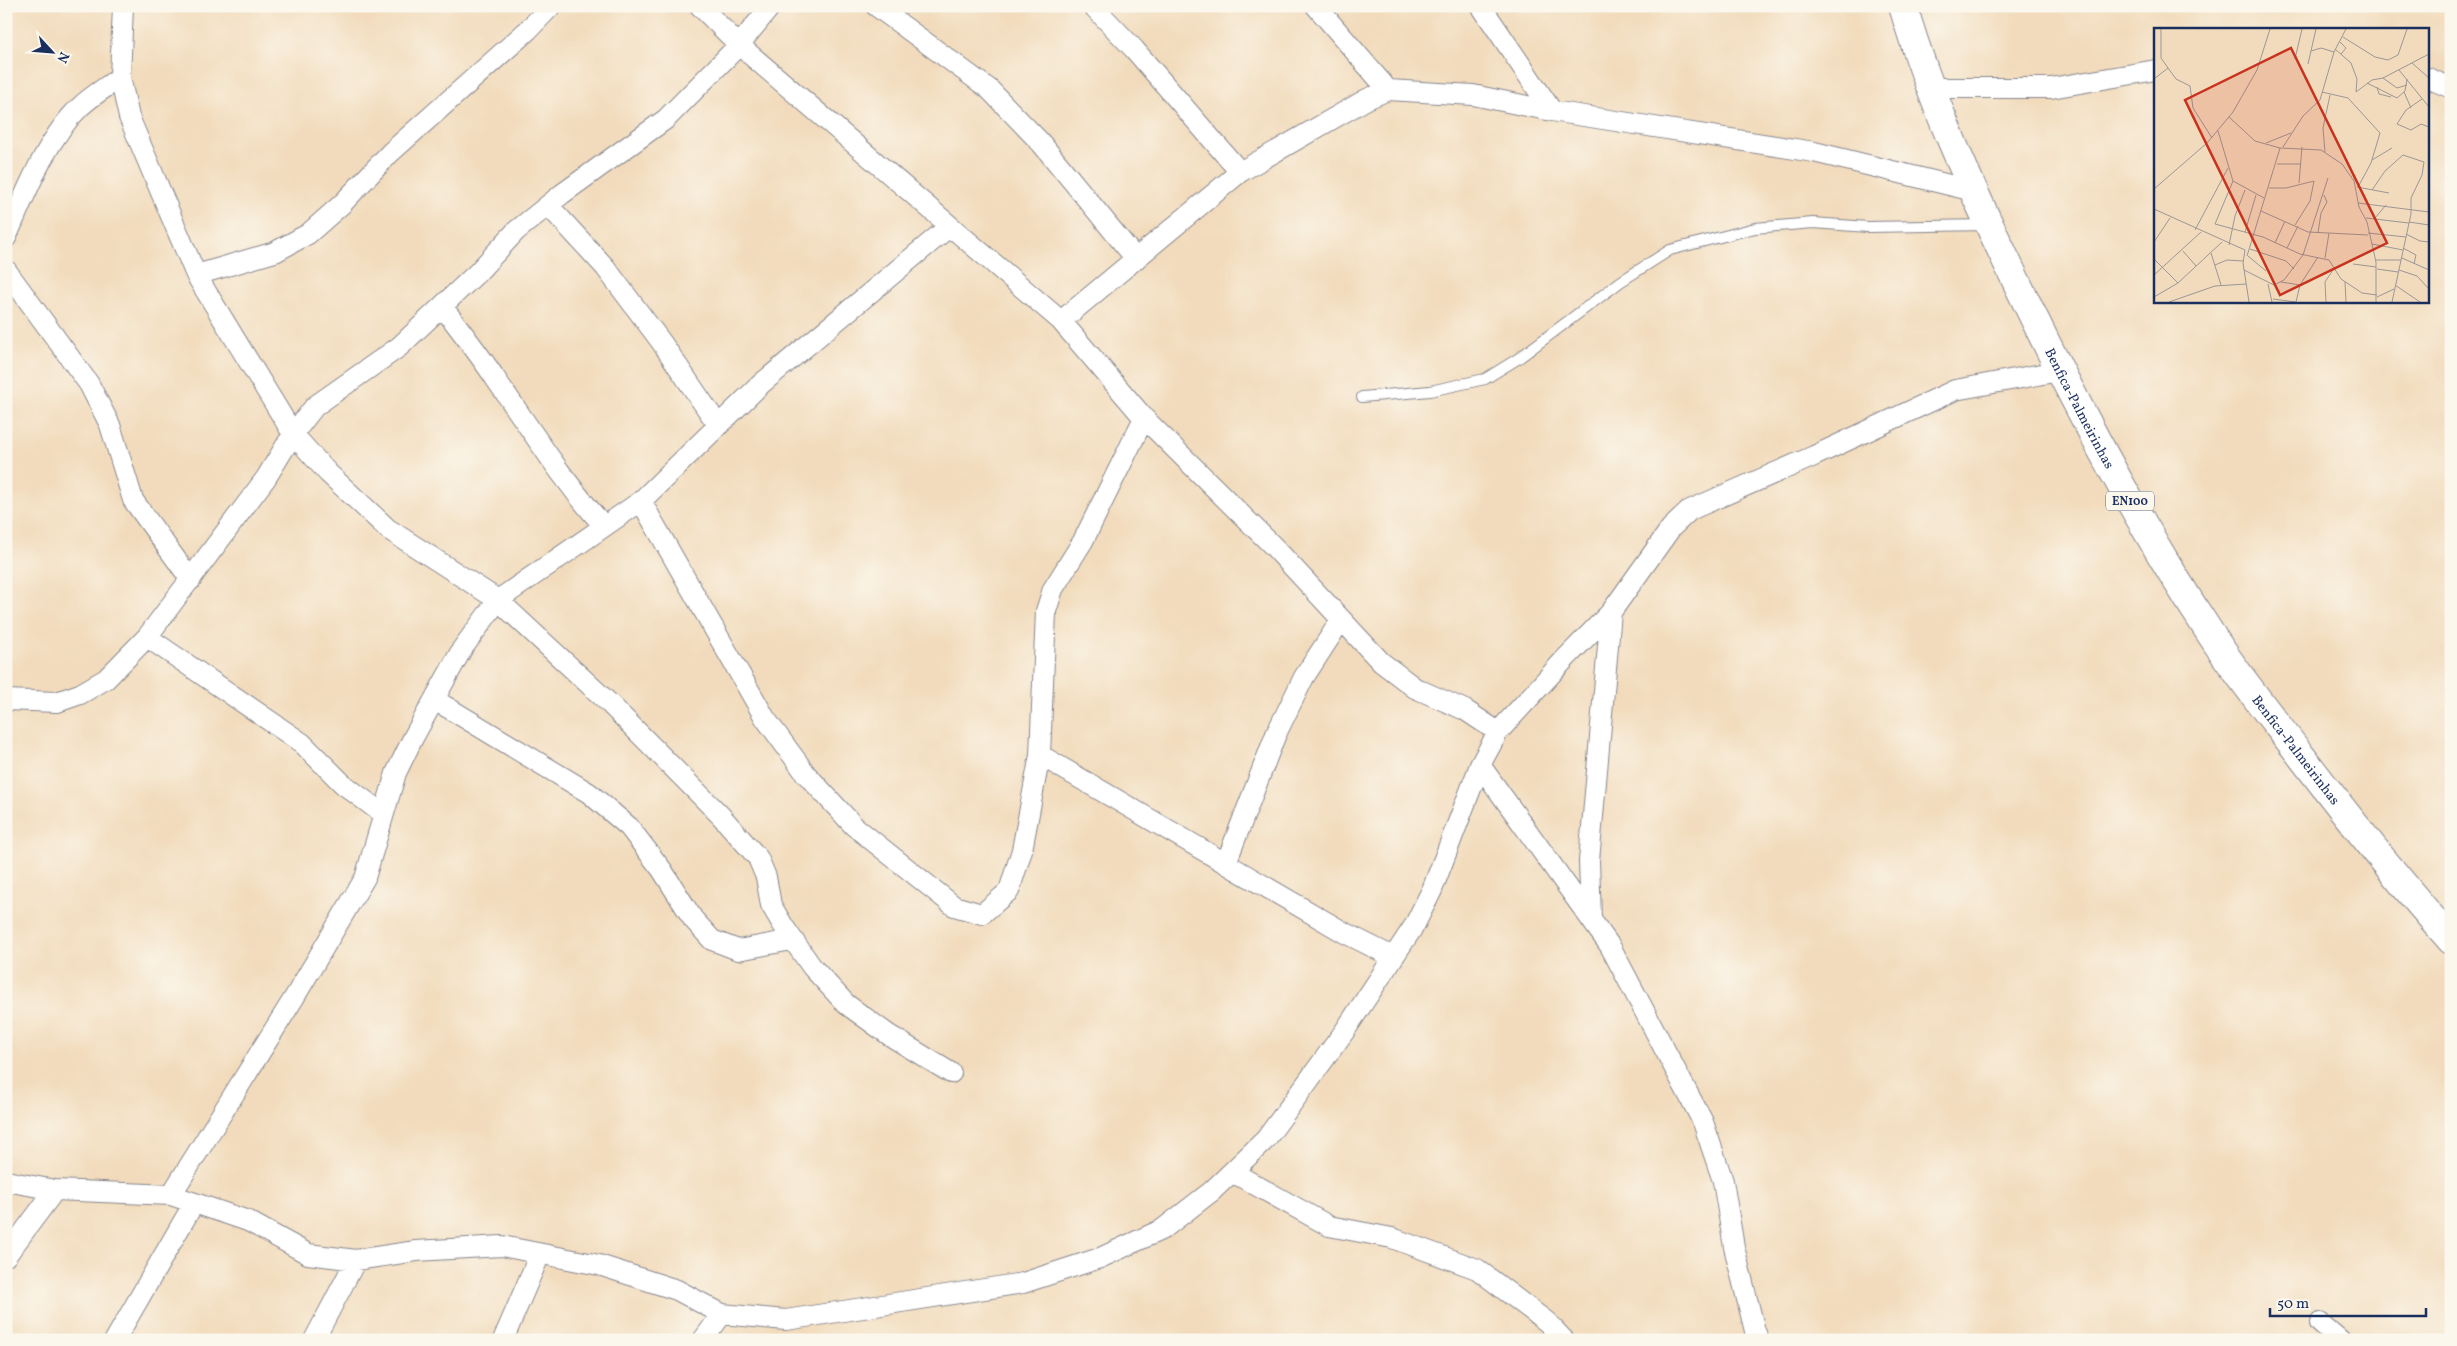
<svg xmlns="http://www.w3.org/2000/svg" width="2457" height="1346" font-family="Vollkorn,serif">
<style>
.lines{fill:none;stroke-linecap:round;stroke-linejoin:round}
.service-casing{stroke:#86858d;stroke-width:12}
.minor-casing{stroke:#86858d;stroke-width:22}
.primary-casing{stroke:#86858d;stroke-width:30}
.service{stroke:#fff;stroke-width:10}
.minor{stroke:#fff;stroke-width:20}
.primary{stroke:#fff;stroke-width:28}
.labels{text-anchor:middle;stroke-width:4;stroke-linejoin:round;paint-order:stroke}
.shield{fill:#fbf7ec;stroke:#5e6b89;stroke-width:1}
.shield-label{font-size:12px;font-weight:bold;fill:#1b2f5e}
.street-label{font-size:14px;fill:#1b2f5e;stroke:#fbf7ec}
.inset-road{fill:none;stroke:#9c9696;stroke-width:1}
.view{fill:#c8321e;fill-opacity:0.15;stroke:#c8321e;stroke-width:2.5}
.inset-edge{fill:none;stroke:#1b2f5e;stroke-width:2.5}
</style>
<rect width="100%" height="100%" fill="#fbf7ec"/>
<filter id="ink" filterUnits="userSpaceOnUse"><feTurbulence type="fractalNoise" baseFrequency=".02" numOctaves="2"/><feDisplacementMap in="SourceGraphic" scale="10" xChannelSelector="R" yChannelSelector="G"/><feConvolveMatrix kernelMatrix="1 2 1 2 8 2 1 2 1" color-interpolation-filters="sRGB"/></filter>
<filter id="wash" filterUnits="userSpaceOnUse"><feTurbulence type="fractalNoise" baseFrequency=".0096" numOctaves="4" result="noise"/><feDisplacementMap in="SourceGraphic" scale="20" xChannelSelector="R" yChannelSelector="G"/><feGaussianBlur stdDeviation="1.12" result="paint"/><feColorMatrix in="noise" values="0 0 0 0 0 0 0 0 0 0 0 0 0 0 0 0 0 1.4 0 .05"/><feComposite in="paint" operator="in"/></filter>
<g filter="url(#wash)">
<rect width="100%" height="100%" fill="#f2dbbc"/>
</g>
<g filter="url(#ink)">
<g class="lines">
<g class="service-casing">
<path id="service" d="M1362 397 1430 391 1485 379 1519 358 1620 282 1670 250 1755 228 1813 223 1868 227 1988 225"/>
</g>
<g class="minor-casing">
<path id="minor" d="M123 6 120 77 129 117 196 275 293 434 328 473 388 529 498 600 608 702 721 816 758 858 766 877 771 905 784 927 812 967 846 1004 889 1035 951 1073
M700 6 739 45 1061 321 1144 418 1275 548 1381 662 1415 688 1465 710 1498 732
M876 6 989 89 1041 143 1136 259
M1093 6 1134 49 1240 172
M1316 6 1388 90
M1481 6 1552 111
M2428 78 2451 88
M1931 88H2051L2156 70
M548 205 605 267 662 343 718 425
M6 238C25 195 46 139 80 107 91 96 107 87 120 77
M6 270 89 384 110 425 133 500 191 580
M196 275 275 252 308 234 342 204 390 153 528 30 551 6
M442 306C461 331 480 355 497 381 532 431 563 481 604 526
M1061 321 1240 172 1367 99 1388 90 1473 95 1552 111 1814 152 1974 191
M641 501 765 718 806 774 854 826 954 906 982 914 1009 891 1022 850 1040 755 1046 611 1053 589 1083 541 1144 418
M147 637 302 743 343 784 383 814
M6 700 57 702 80 694 106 679 147 637 266 478 293 434 315 406 399 347 477 273 516 231 562 194 666 119 739 45 771 6
M435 700 589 793 629 827 662 870 693 919 712 940 738 950 792 940
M1040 755 1345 933 1393 957
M1480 765 1610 946 1703 1122 1723 1181 1734 1247 1755 1331 1759 1340
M1226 863 1276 734 1304 677 1341 620
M1591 918 1589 861 1611 612
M1232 1172 1329 1226 1392 1238 1477 1269 1547 1322 1564 1340
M6 1181 55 1190 171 1195 248 1221 308 1254 356 1260 416 1251 502 1246 599 1265 677 1290 722 1314 786 1320 1023 1283 1100 1258 1163 1229 1212 1191 1266 1139 1344 1032 1414 926 1432 890 1480 765 1498 732 1565 659 1611 612 1671 528 1690 510 1814 456 1955 390 2059 371
M171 1195 294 998 365 878 396 773 413 738 462 649 498 600 641 501 761 384 950 226
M6 1256 55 1190
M2320 1323 2340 1340
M115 1340 194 1203
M314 1340 356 1260
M503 1340 540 1254
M703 1340 722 1314"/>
</g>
<g class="primary-casing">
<g id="primary">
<path id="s1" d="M1903 6C1931 102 1974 194 2018 285 2076 406 2139 526 2214 639 2241 680 2272 718 2302 757 2350 820 2399 881 2451 940"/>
</g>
</g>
<use href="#service" class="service"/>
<use href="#minor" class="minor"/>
<use href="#primary" class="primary"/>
</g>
</g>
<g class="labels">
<rect class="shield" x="2106" y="491.5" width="48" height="19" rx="4"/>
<g class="shield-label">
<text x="2130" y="505">EN100</text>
</g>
<g class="street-label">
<text dy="5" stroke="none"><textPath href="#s1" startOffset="440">Benfica-Palmeirinhas</textPath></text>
<text dy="5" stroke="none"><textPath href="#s1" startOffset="845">Benfica-Palmeirinhas</textPath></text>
</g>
</g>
<g transform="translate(2154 28)">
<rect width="275" height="275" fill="#f2dbbc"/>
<path class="inset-road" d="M7 1V30L14 40M189 9 221 29 234 32 244 27 253 1M186 14 192 20 187 26M181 21 197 35 203 51 202 64M157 23 167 20 180 24M141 31 148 1M258 35 275 50M154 36 162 1M245 42 275 79M229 50 243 60 253 57M0 51 14 40 22 51 36 58 39 80 58 110M213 55 243 70 251 63 253 51M223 59 225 66 237 69M168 64 194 70 226 105 217 135 204 159M202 64 218 52 229 50 275 26M250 64 257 80M268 71 252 82 243 96 257 102 267 96 275 99M75 89 101 113 126 120 167 122 188 136 200 153 205 179 213 194 222 234V274M64 103 79 153 110 170M112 115 137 105M129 119 149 88 166 72 180 24 192 1M171 124 169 100 176 67M218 132 238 120M123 136H147M79 153 61 196 109 209 146 226 175 232 187 251 208 265 223 267M145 155 148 119M203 159 235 165M115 160H132L160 153 156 173 141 197M0 161 53 115 79 84 103 42 116 1M218 162 231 143 249 127 270 134 268 147 257 170V186L238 274M204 175 275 184M0 181 91 222 89 235 95 274M107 183 154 204 214 207M212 190 255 195M221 190 232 177M255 194 275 197M41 202 74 140M91 204 102 167M164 205 167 185 173 174 170 167M214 205 252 209M252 206 266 213 275 214M0 214 16 190M121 215 131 193M218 216 249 222M75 217 81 188 91 162M133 220 144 198M249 220 262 227 260 236M96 221 132 233 140 241M29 223 42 238M57 225 67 257M93 228 126 120M94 228 112 243M171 230 175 205M248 230 275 242M0 231 24 255M222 232H247M199 236 222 239M61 237 73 232 89 233M223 241 244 244M90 242 120 257 130 252 149 227 174 150M245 242 263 248 275 261M0 247 47 204M127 254 146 257M191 254 192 274M114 256 118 274M241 257 266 274M0 269 24 255 68 214M223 269 240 261M119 271 142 274M15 274 61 258 92 256M142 274 146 257 164 229M172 274 171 254 181 239"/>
<path class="view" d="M137 20 233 215 126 267 31 72Z"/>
<rect width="275" height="275" class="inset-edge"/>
</g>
<rect width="2457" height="1346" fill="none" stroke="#fbf7ec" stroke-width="25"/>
<g transform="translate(52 52) rotate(116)" stroke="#fbf7ec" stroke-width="4" paint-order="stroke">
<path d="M0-4L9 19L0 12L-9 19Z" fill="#1b2f5e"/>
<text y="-8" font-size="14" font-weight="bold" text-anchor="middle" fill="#1b2f5e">N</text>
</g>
<path d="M2270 1308v8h156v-8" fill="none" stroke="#1b2f5e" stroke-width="2.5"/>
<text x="2277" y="1308" font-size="15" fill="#1b2f5e" stroke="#fbf7ec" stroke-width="4" paint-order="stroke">50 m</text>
</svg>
